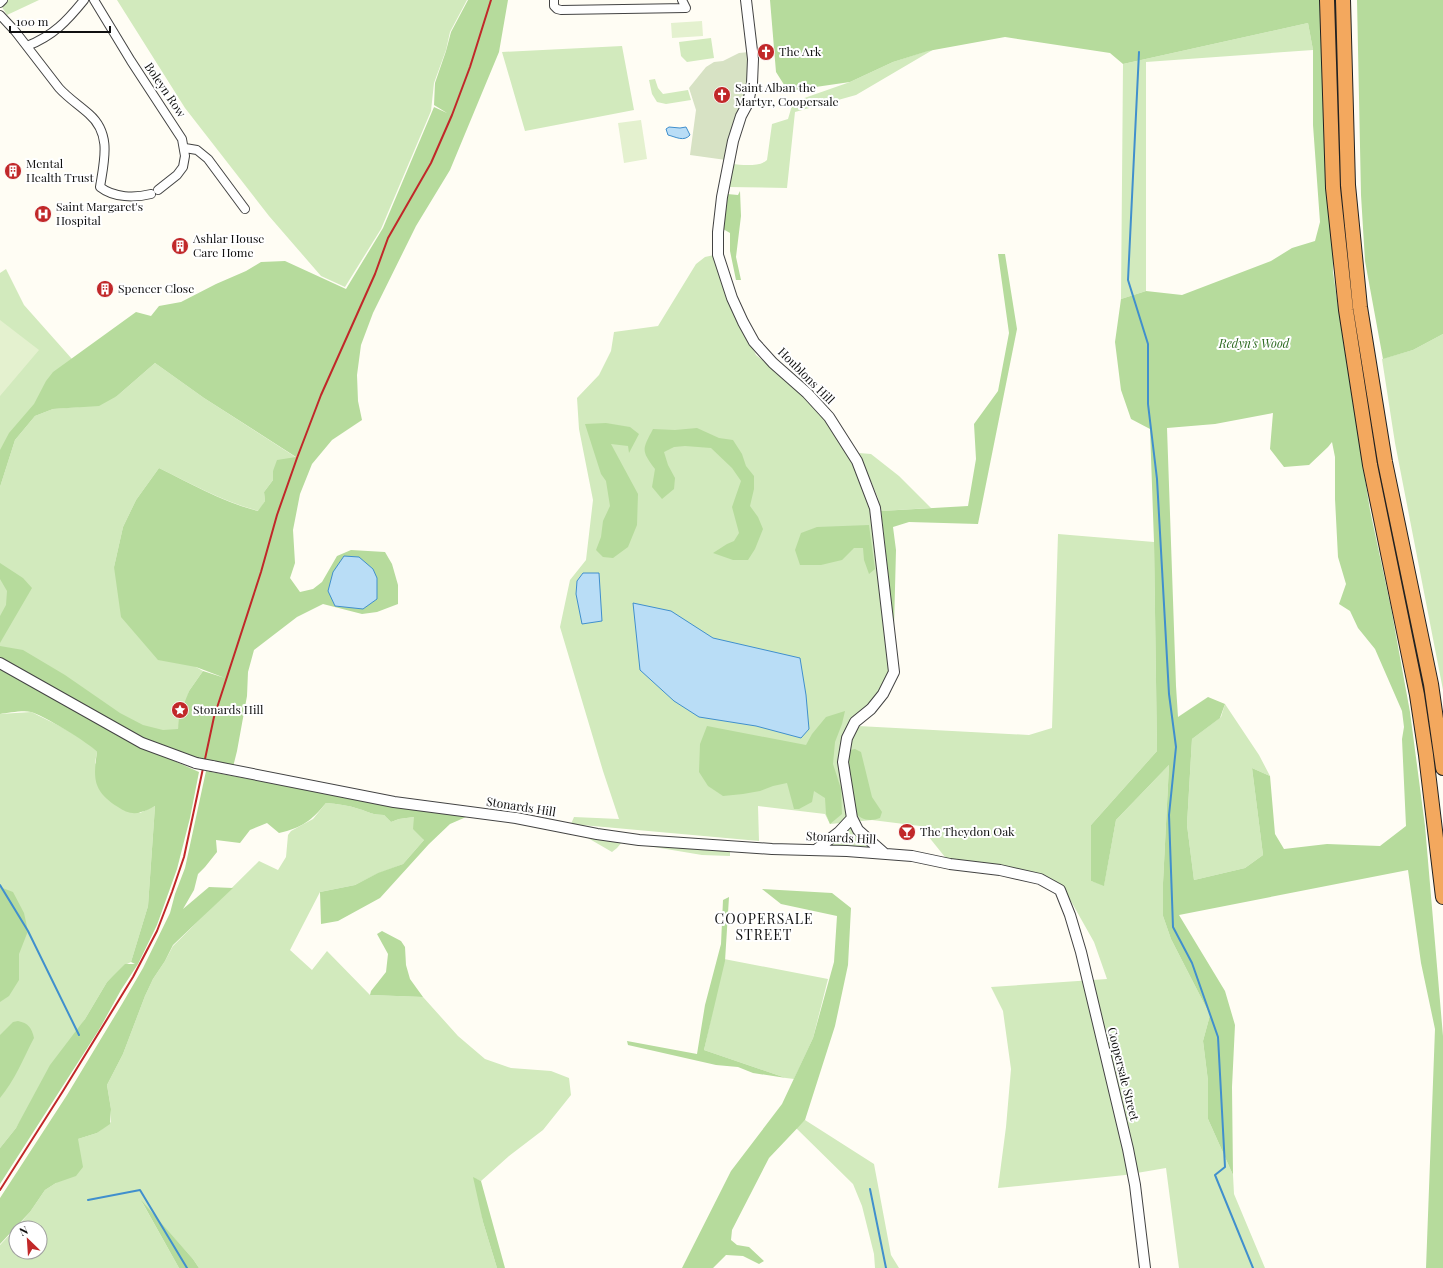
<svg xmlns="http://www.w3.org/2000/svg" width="1443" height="1268" font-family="'Playfair Display',serif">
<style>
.green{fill:#d2eabd}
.forest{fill:#b6db9c;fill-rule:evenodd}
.cemetery{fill:#d7e2c4}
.pitch{fill:#e4f1cf}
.water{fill:#b9ddf6;stroke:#408fcd}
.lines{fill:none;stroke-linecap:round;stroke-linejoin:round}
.stream{stroke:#408fcd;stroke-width:2}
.minor-casing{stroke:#434343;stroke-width:10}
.tertiary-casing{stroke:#434343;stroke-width:12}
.motorway-casing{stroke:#212121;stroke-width:16}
.minor{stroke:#fff;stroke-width:8}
.tertiary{stroke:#fff;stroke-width:10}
.motorway{stroke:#f3a85e;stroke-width:14}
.rail{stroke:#c12829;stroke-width:2}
.tertiary-bridge-casing{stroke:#434343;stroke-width:12;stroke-linecap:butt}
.tertiary-bridge{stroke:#fff;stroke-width:10}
.labels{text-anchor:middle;stroke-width:4;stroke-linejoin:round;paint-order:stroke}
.poi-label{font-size:12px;fill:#101010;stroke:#fff;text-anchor:start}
.street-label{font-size:12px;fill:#101010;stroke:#fff}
.park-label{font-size:12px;font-style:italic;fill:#2c6920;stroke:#fff}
.quarter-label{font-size:14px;letter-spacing:1px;fill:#101010;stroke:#fff}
</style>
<rect width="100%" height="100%" fill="#fffdf4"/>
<path class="green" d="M8 0H39L7 15 2 7Z
M117 0H467L450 32 446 50 434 83 431 111 381 229 345 287 321 276 269 216 185 108Z
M1308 23 1313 50 1146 62V291L1121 299 1123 64Z
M711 38 714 58 687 62 681 56 679 42Z
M622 46 634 110 525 131 502 52Z
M936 48 856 95 795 112 787 188 728 187 732 164C742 165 760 167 767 160L772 124 788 119 793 102 850 82 893 62Z
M655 79 658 88 663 94 688 90 691 100 666 104 657 102 652 94 649 80Z
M714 255 727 294 756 355 795 387 820 413 854 457 870 494 891 669 886 683 858 726 1029 735 1052 728 1058 534 1154 542 1157 751 1091 825V881L1104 885 1116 820 1169 765 1163 883V916L1171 939 1210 1015 1203 1041 1208 1081V1119L1233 1175 1234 1194 1265 1268H1179L1166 1168 1125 1175 998 1188 1006 1127 1011 1069 1003 1011 991 987 1107 979 1094 942 1072 903 1057 882 1000 870 949 862 920 826 872 820 830 824 825 814 758 806 759 841 571 824 574 817 619 819 603 771 560 627 570 580 586 560 593 500 579 429 577 398 599 375 611 351 614 332 658 326 696 264 705 257Z
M6 269 24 305 72 359 32 411 9 443 0 470V273Z
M1443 334V690L1395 443 1382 359 1413 350Z
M155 363 204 398 297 458 273 471V480L264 492 265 501 259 511C224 502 191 484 159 468L136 500 123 527 114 567 196 667 203 671 189 691 178 729 173 754 0 659V487L15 440 35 416 53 409 80 407 117 396Z
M859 453 871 454 899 476 931 508 881 511 878 498Z
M1225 704 1259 755 1270 776 1252 768 1263 855 1245 868 1194 880 1187 825 1192 739 1221 717Z
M31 712C48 720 86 738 97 752L95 763 140 813 155 806 148 906 131 962 127 964 107 982 85 1019 16 1128 0 1148V714Z
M326 803C337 804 348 805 359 809 369 812 373 815 384 815L391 822 399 819 414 817 424 840 403 864 377 874 355 885 320 892 290 950 312 970 327 951 370 995 423 997 458 1036 485 1059 511 1068 551 1071 569 1078 571 1095 543 1130 509 1156 481 1181 476 1179 483 1222 497 1268H199L193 1259 142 1202 179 1268H0V1245L16 1228V1252H40V1228H16L30 1212 45 1190 56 1183 78 1139 97 1133 111 1122V1109L107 1085 123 1054 145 996 153 979 165 961 173 946 259 861 278 870 286 857 288 835 291 831 313 819Z
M850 827 855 830 875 850 824 846Z
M581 834 622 842 617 848 612 852Z
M674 845 730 848V856L702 855 648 846Z
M724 959 828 979 813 1038 794 1079 786 1078 704 1050Z
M805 1120 874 1164 891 1255 899 1268H875L874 1254 862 1206 853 1184 796 1128Z"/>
<path class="forest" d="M468 0H508L499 52 450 170 416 226 373 313 361 345 357 375 358 401 362 420 332 440 312 464 300 494 293 530 295 563 290 578 300 592 313 589 322 582 337 556 351 550 385 552 392 564 398 585V604L377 612 362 614 323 604 297 617 254 650 248 672 247 696 237 751 232 771 173 754 0 659V646L23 650 65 675 120 713 143 725 163 730 178 729 179 717 189 691 203 671 225 678 196 667 158 660 121 617 114 567 123 527 136 500 159 468C191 484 223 502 258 511L265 501 264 492 273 480V471L277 460 296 457 204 398 155 363 117 396 99 406 53 409 35 416 15 440 0 487V450L9 433 34 404 46 381 53 372 136 312 151 316 159 306 181 302 216 284 246 271 261 262 285 261 346 289 383 228 434 107 447 113 434 105 435 83 446 51 451 32Z
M770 0H1330L1333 272 1347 366 1370 510 1391 608 1410 712 1425 826 1443 1036V1268H1426L1435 1029 1421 963 1408 870 1179 915 1225 991 1235 1025 1232 1087 1233 1175 1208 1119V1081L1203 1041 1210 1015 1171 939 1163 916V883L1169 765 1116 820 1104 886 1091 881V825L1157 751 1154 542 1150 429 1131 419 1121 390 1115 342 1121 299 1146 291 1182 295 1271 261 1292 248 1315 241 1320 222 1313 125V50L1308 23 1123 64 1110 53 1005 37 928 51 893 62 850 82 788 91 776 72ZM1273 413 1270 449 1284 467 1309 465 1328 447 1332 442 1335 457V499L1338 557 1346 584 1339 604 1350 611 1358 628 1375 649 1402 711 1404 727 1402 739 1406 826 1380 846 1327 844 1284 849 1275 834 1270 776 1252 768 1263 855 1245 868 1194 880 1187 825 1192 739 1220 718 1225 704 1208 697 1178 717 1176 686 1167 428 1215 424Z
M1357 0H1443V334L1413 350 1383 359 1365 261 1361 195Z
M740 191 741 216 736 257 741 280H736L730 251V233L723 229 727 194 738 195Z
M998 254H1005L1017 329 978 524 909 522 893 527 896 550 894 627 881 511 968 506 976 459 974 424 998 391 1009 333Z
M606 423 630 427 639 434 629 453 628 446 611 444 638 494 637 525 628 547 613 558 603 557 596 550 601 537 603 521 610 506 606 481 601 474 585 424Z
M697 428 719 438 733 440 742 454 746 466 754 476V489L750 506 758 517 763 529 755 549 748 560H733L713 553 727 544 734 541 739 533 732 507 741 481 732 468 711 448 685 446 674 447 664 452 668 465 675 478 674 489 662 499 652 487 655 469C641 450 642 450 653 429L675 430Z
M869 525 875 569 869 574 864 560 863 548H854L842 560 821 565H800L795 550 801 533 817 527Z
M0 563 23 578 32 588 0 643V616L6 605 7 591 0 579Z
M0 668 130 741 199 772 190 818 177 869 157 925 138 964 121 990 100 1028 0 1184V1148L16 1128 50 1065 85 1019 107 982 125 964H135L131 962 148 906 155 806C151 808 146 811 141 812 133 815 125 812 118 807 93 791 93 779 97 752 91 744 41 714 31 712 23 710 8 713 0 714Z
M845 711 842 724 835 742 833 764 841 789 842 814 830 824 826 814 825 798 814 791 812 802 799 809H794L787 783 773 786 760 791 743 794 723 796 708 786 699 772 700 744 707 726 806 745 812 734 826 717Z
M855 749 861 752 872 797 882 812 880 818C870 822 860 820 854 811L847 754 850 750Z
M206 771 329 794 473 814 450 824 429 844 380 898 338 921 321 924 320 892 355 885 378 873 403 864 424 840 413 829 414 817 399 819 391 822 384 815C373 815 369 812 359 809 348 805 337 804 326 803 312 820 302 828 279 833L267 823 250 830 240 843 216 840 217 852 205 867 198 874 194 890 183 909 209 887 233 888 173 945 165 961 153 979 145 996 123 1054 107 1085 111 1109 110 1124 97 1133 78 1139 83 1167 76 1176 56 1183 45 1190 30 1212 0 1244V1198L67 1095 122 1004 143 968 170 913 175 894 185 868Z
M0 887 13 892 24 913 28 931 19 954V980L9 996 0 1002Z
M762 889 832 893 851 908 848 965 835 1026 805 1120 769 1158 732 1230 731 1240 737 1245 749 1247 764 1261 759 1264 743 1256 726 1255 713 1268H682L731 1171 782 1104 813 1038 834 962 837 916 781 904Z
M729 897 725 961 704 1050 786 1078 753 1073 738 1067 716 1065 628 1045 627 1041 697 1054 705 1005 721 944 723 900Z
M382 931 401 941 405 947 406 965 410 979 423 997 370 995 371 991 386 972 388 954 377 934Z
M18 1021C28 1023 32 1028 34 1038 23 1059 15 1080 0 1098V1035L13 1022Z
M473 1177 481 1181 505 1268H497L483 1222Z
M141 1200 193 1259 199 1268H179Z"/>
<path class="cemetery" d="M749 52 746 102 734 120 726 160 690 155 696 110 689 88 706 67 714 62 723 61 739 53Z"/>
<path class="pitch" d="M702 21 703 36 672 38 671 23Z
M641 120 647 159 624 163 618 123Z
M0 320 39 350 0 396Z"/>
<path class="water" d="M669 127 680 128 686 127 690 135C684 142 676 137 668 135L666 129Z
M344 556 359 557 373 569 377 578V599L363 609 335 606 328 591 333 572Z
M583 573H599L602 621 582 624 576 594 577 581Z
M633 603 671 611 713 638 800 658 806 695 809 729 801 738 756 726 699 717 674 701 640 670Z"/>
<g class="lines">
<path class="stream" d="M1139 52 1128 280 1148 344V404L1157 479 1169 694 1176 747 1169 815 1173 927 1192 963 1218 1037 1225 1167 1215 1175 1253 1268
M0 885 28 931 79 1035
M870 1189 886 1268
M88 1200 140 1190 187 1268"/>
<g class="minor-casing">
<path id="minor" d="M94 0 131 61 182 139 185 156 183 167 177 175 158 190
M554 0V6L557 9 561 10 686 8 682 0
M0 3 3 0
M0 15 15 31 59 88C68 98 79 105 89 114 112 134 104 161 100 187 114 198 135 198 151 194
M27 46C53 36 67 21 84 0
M185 148 197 150 208 159 245 209"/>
</g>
<g class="tertiary-casing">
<path id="tertiary" d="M746 0 753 59 752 83 748 103 741 116 733 141 722 197 718 232V255L732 298 743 322 754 342 773 363 807 393 829 417 857 461 875 508 894 672 883 694 871 709 855 722 847 738 843 762 852 818 858 830 884 853
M0 663 142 743 196 763
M212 766 394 802 516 818 597 834 639 840 698 844 772 849 847 851 912 856 950 864 1000 870 1040 879 1060 890 1070 915 1081 952 1128 1149 1135 1185 1145 1268
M817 849 839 832 852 818"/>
</g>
<g class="motorway-casing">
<path id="motorway" d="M1327 0 1333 188 1346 310 1370 465 1417 695 1426 755 1443 897
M1343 0 1348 185 1360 307 1385 462 1431 684 1443 768"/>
</g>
<use href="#minor" class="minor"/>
<use href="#tertiary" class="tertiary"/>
<use href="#motorway" class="motorway"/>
<path class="rail" d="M0 1190 63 1091 133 977 157 931 172 892 184 857 214 717 261 572 277 515 297 458 321 395 375 274 388 238 431 163 452 115 470 67 491 0"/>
<g class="tertiary-bridge-casing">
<path id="tertiary-bridge" d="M196 763 212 766"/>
</g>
<use href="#tertiary-bridge" class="tertiary-bridge"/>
</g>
<defs>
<g id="church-disc" transform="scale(0.9)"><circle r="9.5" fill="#c12829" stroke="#fff"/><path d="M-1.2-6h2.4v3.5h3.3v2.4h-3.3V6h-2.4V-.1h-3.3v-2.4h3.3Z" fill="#fff"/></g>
<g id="building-disc" transform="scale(0.9)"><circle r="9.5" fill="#c12829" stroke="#fff"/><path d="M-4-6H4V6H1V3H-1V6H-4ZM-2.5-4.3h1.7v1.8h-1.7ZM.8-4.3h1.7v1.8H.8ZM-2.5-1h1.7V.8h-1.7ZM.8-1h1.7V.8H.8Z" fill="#fff"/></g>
<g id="hospital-disc" transform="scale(0.9)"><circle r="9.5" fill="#c12829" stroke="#fff"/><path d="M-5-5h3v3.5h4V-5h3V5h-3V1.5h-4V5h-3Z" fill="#fff"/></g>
<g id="sight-disc" transform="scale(0.9)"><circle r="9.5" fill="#c12829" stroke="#fff"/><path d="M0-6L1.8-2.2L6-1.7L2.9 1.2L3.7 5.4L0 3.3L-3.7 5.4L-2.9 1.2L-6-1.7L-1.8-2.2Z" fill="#fff"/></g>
<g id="bar-disc" transform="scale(0.9)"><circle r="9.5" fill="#c12829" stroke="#fff"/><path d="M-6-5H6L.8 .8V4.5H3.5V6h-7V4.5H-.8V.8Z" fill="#fff"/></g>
</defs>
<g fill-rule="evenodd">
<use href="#church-disc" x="766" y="52"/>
<use href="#church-disc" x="722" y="95"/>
<use href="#building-disc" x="13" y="171"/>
<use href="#hospital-disc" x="43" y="214"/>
<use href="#building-disc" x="180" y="246"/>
<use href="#building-disc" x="105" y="289"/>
<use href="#sight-disc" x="180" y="710"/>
<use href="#bar-disc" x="907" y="832"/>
</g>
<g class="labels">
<g class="poi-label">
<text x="779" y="56">The Ark</text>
<text x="735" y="92">Saint Alban the<tspan x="735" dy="14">Martyr, Coopersale</tspan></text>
<text x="26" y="168">Mental<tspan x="26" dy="14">Health Trust</tspan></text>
<text x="56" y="211">Saint Margaret's<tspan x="56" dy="14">Hospital</tspan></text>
<text x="193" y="243">Ashlar House<tspan x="193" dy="14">Care Home</tspan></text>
<text x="118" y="293">Spencer Close</text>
<text x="193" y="714">Stonards Hill</text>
<text x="920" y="836">The Theydon Oak</text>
</g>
<g class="street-label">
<text transform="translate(165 90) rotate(56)" y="4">Boleyn Row</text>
<text transform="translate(806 376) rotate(45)" y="4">Houblons Hill</text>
<text transform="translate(521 807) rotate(9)" y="4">Stonards Hill</text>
<text transform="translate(841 838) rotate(3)" y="4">Stonards Hill</text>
<text transform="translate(1123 1074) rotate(76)" y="4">Coopersale Street</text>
</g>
<g class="park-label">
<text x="1254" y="348">Redyn's Wood</text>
</g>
<g class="quarter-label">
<text x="764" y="924">COOPERSALE<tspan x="764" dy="16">STREET</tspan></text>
</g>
</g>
<g transform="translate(28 1240) rotate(335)"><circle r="19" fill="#ffffff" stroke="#9f9f9f"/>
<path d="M0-3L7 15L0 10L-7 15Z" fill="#c12829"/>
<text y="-6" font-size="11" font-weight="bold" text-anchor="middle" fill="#101010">N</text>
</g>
<path d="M10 26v6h100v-6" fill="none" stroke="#101010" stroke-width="2"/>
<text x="16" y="26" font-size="12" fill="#101010" stroke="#ffffff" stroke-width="3" paint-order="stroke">100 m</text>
</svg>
